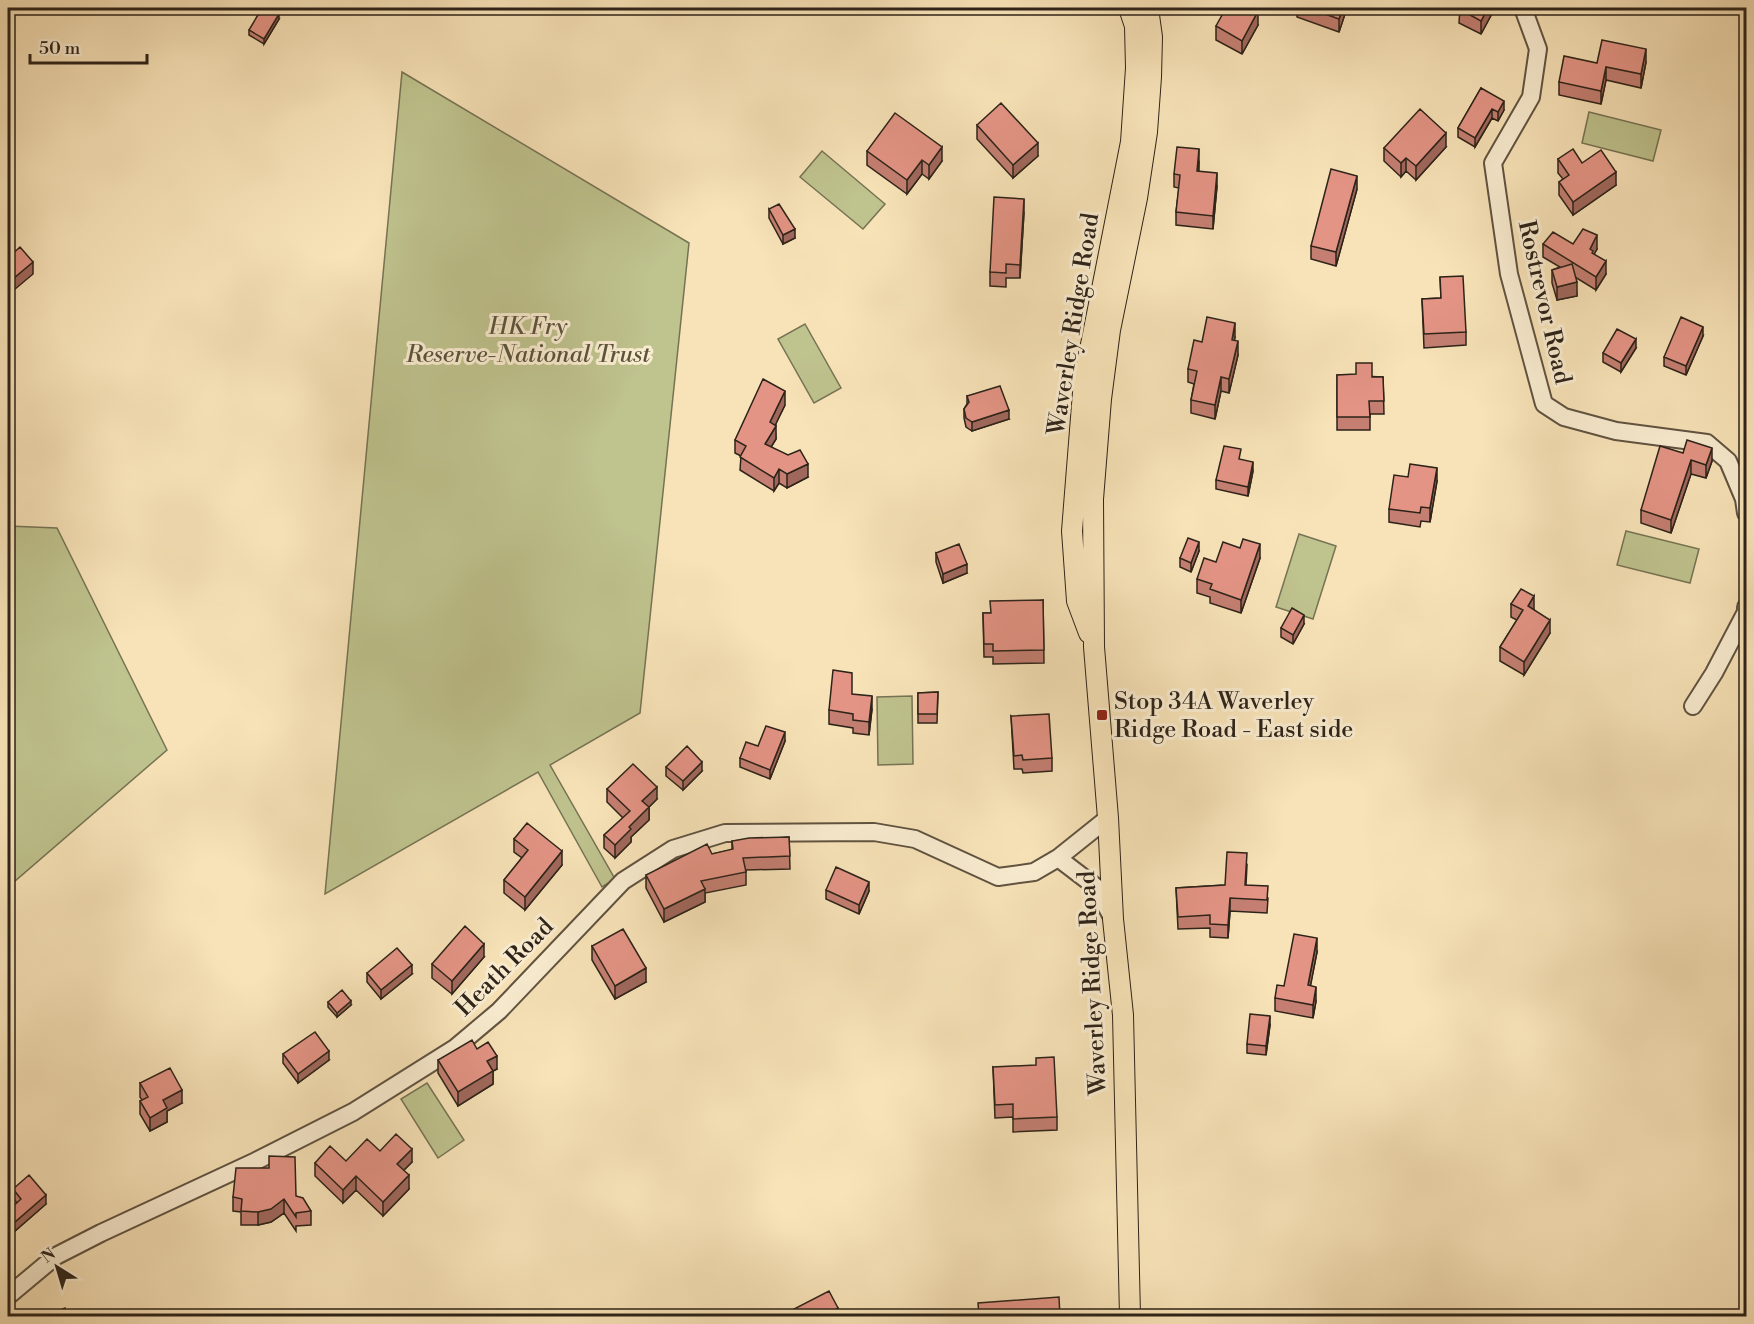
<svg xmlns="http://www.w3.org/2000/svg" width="1754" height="1324" font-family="'Libre Bodoni',serif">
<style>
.green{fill:#bfc38e;stroke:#767354;stroke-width:1.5}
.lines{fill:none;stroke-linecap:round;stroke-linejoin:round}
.minor-casing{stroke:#605341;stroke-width:20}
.major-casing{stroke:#2d2319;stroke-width:22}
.minor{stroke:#faedd1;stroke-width:16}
.major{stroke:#f8e3b8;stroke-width:20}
.wall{fill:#c47f72;stroke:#2d2319;stroke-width:1.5}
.shaded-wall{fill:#a0685d;stroke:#2d2319;stroke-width:1.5}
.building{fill:#e49485;stroke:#2d2319;stroke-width:1.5}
.poi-dot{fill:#8f2418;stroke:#faedd1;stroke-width:2}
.labels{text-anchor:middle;stroke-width:6;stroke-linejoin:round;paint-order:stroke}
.street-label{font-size:24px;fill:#2d2319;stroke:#faedd1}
.park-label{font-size:24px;font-style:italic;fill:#59533c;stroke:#faedd1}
.poi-label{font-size:24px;fill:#2d2319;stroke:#faedd1;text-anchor:start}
</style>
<rect width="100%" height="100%" fill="#f8e3b8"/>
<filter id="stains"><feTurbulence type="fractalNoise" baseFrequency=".00333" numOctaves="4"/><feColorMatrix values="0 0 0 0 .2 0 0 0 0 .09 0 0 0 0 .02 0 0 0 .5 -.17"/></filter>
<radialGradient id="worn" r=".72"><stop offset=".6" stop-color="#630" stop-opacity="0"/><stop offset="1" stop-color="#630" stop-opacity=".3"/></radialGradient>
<path class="green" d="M402 72 689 243 640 713 550 765 615 879 602 887 538 772 325 894Z
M1589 112 1661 130 1653 161 1582 143Z
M822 151 885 204 863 229 800 177Z
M805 324 841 388 814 403 778 339Z
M8 526 57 528 167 750 8 887Z
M1626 531 1699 549 1690 583 1617 565Z
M1299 534 1336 546 1313 619 1276 607Z
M912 696 913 764 878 765 877 697Z
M427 1083 464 1140 438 1158 401 1099Z"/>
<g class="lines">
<g class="minor-casing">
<path id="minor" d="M1523 8 1538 49 1531 97 1493 163 1509 274 1544 404 1564 417 1616 431 1707 443 1728 461 1744 499 1746 513
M1693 706 1714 673 1746 612V607
M1058 858 1096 887 1113 919
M8 1296 56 1256 101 1233 256 1161 353 1112 455 1048 499 1011 623 881 673 849 725 833 874 832 915 839 998 877 1034 872 1058 858 1108 818"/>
</g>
<g class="major-casing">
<path id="major" d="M1089 633 1077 601 1072 531 1084 380 1131 142 1136 68 1135 26 1129 8
M1130 1316 1123 1015 1113 919 1108 818 1094 647 1093 499 1101 399 1110 330 1137 198 1147 132 1151 77 1152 37 1148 8"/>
</g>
<use href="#minor" class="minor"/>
<use href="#major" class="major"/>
</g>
<path class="wall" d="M1297 8H1345V14L1339 32 1297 17Z
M1458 8H1495L1481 34 1459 23 1460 8Z
M279 19 264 44 249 35V30Z
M1258 25 1242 54 1216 40V26Z
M1646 62 1641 88 1606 80 1601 104 1559 95V82L1597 63Z
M1481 88 1504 110 1498 121 1492 118 1475 147 1458 137V128Z
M977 125 1038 156 1013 178 977 139Z
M1446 147 1416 180 1406 171 1401 177 1384 161V148Z
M867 151 942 161 929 179 922 174 907 194 867 165Z
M1558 159 1582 163 1616 185 1573 215 1559 195V182L1563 179 1558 173Z
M1199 162V171L1217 186 1213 229 1176 225V212L1179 188 1174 187V174Z
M1357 189 1336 266 1311 259V246Z
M769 209 795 238 783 244 769 218Z
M1024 212 1020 278H1006V287L990 286V272Z
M1543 244H1573L1597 249 1594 254 1606 274 1596 290 1575 277 1577 296 1557 300 1552 283V270L1560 267 1543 257Z
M1440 277 1466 332V345L1424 348 1422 299 1441 298Z
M1703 336 1686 375 1664 366V357Z
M1235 337 1234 341 1238 355 1229 393 1221 391 1215 419 1191 413V400L1194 384 1188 382V369L1202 342Z
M1636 348 1621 372 1603 362V353Z
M1337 375 1383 377 1384 414H1370V430H1337Z
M967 396 1009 419 972 431 966 427 964 418V409L967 404Z
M785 405 775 425 776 439 771 447 808 477 787 488 779 483 774 491 740 470 741 456 735 453V440Z
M1683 453 1712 461 1706 478 1691 474 1671 533 1641 523V510Z
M1241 460 1253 471 1248 496 1216 489V480Z
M1437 481 1430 522 1421 521 1420 527 1389 522V509Z
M1199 551 1191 572 1180 567V558Z
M936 553 967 573 943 583 936 562Z
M1260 558 1241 613 1210 603V597L1197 593V579L1216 562Z
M1043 600 1044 663 993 664V657H984L983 613H990Z
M1511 604 1534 610 1550 633 1524 675 1500 661V647L1517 620 1511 617Z
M1304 624 1293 644 1281 637V628Z
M938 692 937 723H918V693Z
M852 694 872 709 869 735 853 733V728L829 724V710Z
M1011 716 1052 758V771L1023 773 1022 769H1014Z
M785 741 770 779 740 767V758L758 746Z
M666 767 702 771 683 790 666 776Z
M607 789 657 799 649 807V820L631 837V842L615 858 604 848V835L623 818 607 802Z
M789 837 790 869 746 870V885L705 893V902L664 922 646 888V875L712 854 732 850V841Z
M514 839 562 865 525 910 504 893V880L522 858 514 852Z
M1247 865 1246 885 1268 898 1267 913 1230 911 1228 938 1210 937V928L1178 929 1176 888 1225 885Z
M826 890 869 891 859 914 826 899Z
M592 946 646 982 615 999 592 960Z
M1317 952 1310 986 1316 1001 1313 1018 1275 1011V998L1284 986Z
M484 957 452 994 432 978V964Z
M367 973 412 974 381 999 367 982Z
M328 1002 351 1005 337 1017 328 1007Z
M1270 1025 1266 1055 1247 1053V1044Z
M477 1049 497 1069 493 1071V1084L458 1106 438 1073V1060Z
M283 1054 329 1060 298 1083 283 1063Z
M993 1067 1057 1117V1130L1013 1132V1117L995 1118Z
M140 1083 182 1103 167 1111V1122L150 1131 140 1114V1101L142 1100 140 1097Z
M380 1151 412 1162 404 1170 409 1189 383 1216 356 1190 343 1203 315 1176V1163L346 1161Z
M13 1189 46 1204 8 1237V1211L17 1203 13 1198Z
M296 1196 311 1211V1225L296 1226V1231L284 1213 271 1222 258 1225H241V1212L233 1211V1197Z"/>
<path class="shaded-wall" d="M1343 8H1345V14L1339 32V19Z
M1488 8H1495L1481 34V21Z
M1258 11V25L1242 54V41Z
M279 14V19L264 44V39Z
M1646 49V62L1641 88V74Z
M1606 67V80L1601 104V91Z
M1504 101V110L1498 121V112Z
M1492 109V118L1475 147V138Z
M1446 133V147L1416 180V166Z
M1038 143V156L1013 178V165Z
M942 147V161L929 179V165Z
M1199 149V162L1197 184V171Z
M1406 158V171L1401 177V163Z
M922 160V174L907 194V180Z
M1616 172V185L1573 215V202Z
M1217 173V186L1213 229V216Z
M1357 176V189L1336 266V252Z
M1024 199V212L1020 278V265Z
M795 229V238L783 244V235Z
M1597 235V249L1593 256 1590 249Z
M1606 261V274L1596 290V277Z
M33 262V274L8 295V283Z
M1577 282V296L1557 300V287Z
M1235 323V337L1232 353V340Z
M1703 327V336L1686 375V366Z
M1636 339V348L1621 372V363Z
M1238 341V355L1229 393V379Z
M1221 377V391L1215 419V405Z
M785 391V405L770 436V422Z
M1009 410V419L972 431V422Z
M776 426V439L765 457V444Z
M1712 448V461L1706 478V465Z
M1691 460V474L1671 533V520Z
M1253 462V471L1248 496V487Z
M808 464V477L787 488V474Z
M1437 468V481L1430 522V508Z
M779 469V483L774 491V478Z
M1199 542V551L1191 572V563Z
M1260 544V558L1241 613V600Z
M967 564V573L943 583V574Z
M1534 596V610L1528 606Z
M1304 615V624L1293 644V635Z
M1550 620V633L1524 675V662Z
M872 696V709L869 735V722Z
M785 732V741L770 779V770Z
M702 762V771L683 790V781Z
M657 787V799L649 807V820L631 837V842L615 858V845L629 827 642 801Z
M562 851V865L525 910V897Z
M869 882V891L859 914V905Z
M705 889V902L664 922V909Z
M1230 898V911L1228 938V925Z
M1317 938V952L1308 999V985Z
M484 944V957L452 994V981Z
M412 965V974L381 999V990Z
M646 968V982L615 999V986Z
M1316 987V1001L1313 1018V1005Z
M351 1001V1005L337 1017V1013Z
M1270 1016V1025L1266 1055V1046Z
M329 1051V1060L298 1083V1074Z
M497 1056V1069L493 1071V1084L458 1106V1092L487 1061Z
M182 1090V1103L167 1111V1122L150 1131V1118L163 1100Z
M412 1149V1162L397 1177V1164Z
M409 1175V1189L383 1216V1202Z
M356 1176V1190L343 1203V1190Z
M46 1195V1204L8 1237V1228Z
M284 1199V1213L271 1222 258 1225V1212Z
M838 1308V1317H823Z"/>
<path class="building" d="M262 8H267L279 14 264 39 249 30Z
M1226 8H1251L1258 11 1242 41 1216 26Z
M1308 8H1343L1339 19Z
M1460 8H1488L1481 21 1459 9Z
M1602 40 1646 49 1641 74 1606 67 1601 91 1559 82 1564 56 1597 63Z
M1481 88 1504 101 1498 112 1492 109 1475 138 1458 128Z
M1001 103 1038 143 1013 165 977 125Z
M1420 109 1446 133 1416 166 1406 158 1401 163 1384 148Z
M895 113 942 147 929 165 922 160 907 180 867 151Z
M1177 147 1199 149 1197 171 1217 173 1213 216 1176 212 1180 175 1174 174Z
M1573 149 1582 163 1601 150 1616 172 1573 202 1559 182 1569 175 1558 159Z
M1331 169 1357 176 1336 252 1311 246Z
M994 197 1024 199 1020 265 1006 264V273L990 272Z
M779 204 795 229 783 235 769 209Z
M1583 229 1597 235 1590 249 1593 251 1592 253 1606 261 1596 277 1543 244 1553 232 1573 244Z
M20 247 33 262 8 283V258Z
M1572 264 1577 282 1557 287 1552 270Z
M1463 276 1466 332 1424 334 1422 299 1441 298 1440 277Z
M1207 317 1235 323 1232 340 1238 341 1229 379 1221 377 1215 405 1191 400 1197 371 1188 369 1194 340 1202 342Z
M1681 317 1703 327 1686 366 1664 357Z
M1617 329 1636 339 1621 363 1603 353Z
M1356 363H1372V377H1383L1384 401H1369L1370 417H1337V375L1356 374Z
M763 379 785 391 770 422 776 426 765 444 788 455 800 450 808 464 787 474 779 469 774 478 740 457 746 446 735 440Z
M1000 386 1009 410 972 422 966 418 964 409 969 402 967 396Z
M1687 440 1712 448 1706 465 1691 460 1671 520 1641 510 1660 446 1683 453Z
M1224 446 1241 449 1239 459 1253 462 1248 487 1216 480Z
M1410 464 1437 468 1430 508 1421 507 1420 513 1389 509 1394 475 1408 477Z
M1188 538 1199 542 1191 563 1180 558Z
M1243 539 1260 544 1241 600 1210 589 1212 584 1197 579 1204 558 1216 562 1223 542 1240 548Z
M959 544 967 564 943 574 936 553Z
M1521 589 1534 596 1528 606 1550 620 1524 662 1500 647 1523 610 1511 604Z
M1043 600 1044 650 993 651V644H984L983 613H991L990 601Z
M1292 608 1304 615 1293 635 1281 628Z
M833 670 852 673V694L872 696 869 722 853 720V714L829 710Z
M938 692 937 714H918V693Z
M1049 714 1052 758 1023 760 1022 755 1014 756 1011 716Z
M766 726 785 732 770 770 740 758 746 742 758 746Z
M687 746 702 762 683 781 666 767Z
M633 764 657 787 642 801 649 807 629 827 631 829 615 845 604 835 630 811 607 789Z
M527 823 562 851 525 897 504 880 528 850 514 839Z
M789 837 790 856 743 858 746 872 701 881 705 889 664 909 646 875 707 844 712 854 733 849 732 841 749 838Z
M1227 852 1247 853 1245 885 1268 886 1267 900 1230 898 1228 925 1210 924V915L1178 917 1176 888 1225 885Z
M836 867 869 882 859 905 826 890Z
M465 926 484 944 452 981 432 964Z
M623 929 646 968 615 986 592 946Z
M1294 934 1317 938 1308 985 1316 987 1313 1005 1275 998 1277 985 1284 986Z
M397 948 412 965 381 990 367 973Z
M342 990 351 1001 337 1013 328 1002Z
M1250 1014 1270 1016 1266 1046 1247 1044Z
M315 1032 329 1051 298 1074 283 1054Z
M472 1040 477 1049 488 1042 497 1056 487 1061 493 1071 458 1092 438 1060Z
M1054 1057 1057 1117 1013 1119V1104L995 1105 993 1067 1036 1065V1058Z
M170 1068 182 1090 163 1100 167 1108 150 1118 140 1101 148 1097 140 1083Z
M396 1134 412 1149 397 1164 409 1175 383 1202 356 1176 343 1190 315 1163 330 1146 346 1161 367 1139 380 1151Z
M269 1156 295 1157 296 1196 303 1198 311 1211 296 1213V1217L284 1199 271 1209 258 1212 241 1211 242 1199 233 1197 236 1168H269Z
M29 1175 46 1195 8 1228V1211L21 1199 13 1189Z
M829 1291 838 1308 824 1317H798L794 1309Z
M1059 1297 1060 1317H979L978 1303Z
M65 1308 68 1317H44Z"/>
<rect class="poi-dot" x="1096" y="709" width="12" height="12" rx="3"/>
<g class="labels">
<g class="street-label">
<text transform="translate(1545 302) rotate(77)" y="8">Rostrevor Road</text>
<text transform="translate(1073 324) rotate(-81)" y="8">Waverley Ridge Road</text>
<text transform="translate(504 967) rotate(-45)" y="8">Heath Road</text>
<text transform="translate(1092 983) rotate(-93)" y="8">Waverley Ridge Road</text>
</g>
<g class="park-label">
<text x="528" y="334">HK Fry<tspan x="528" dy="28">Reserve-National Trust</tspan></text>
</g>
<g class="poi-label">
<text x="1114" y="709">Stop 34A Waverley<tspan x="1114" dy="28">Ridge Road - East side</tspan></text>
</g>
</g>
<rect width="1754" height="1324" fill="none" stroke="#f8e3b8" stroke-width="30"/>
<rect x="9" y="9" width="1736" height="1306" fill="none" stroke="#2d2319" stroke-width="3"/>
<rect x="15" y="15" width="1724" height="1294" fill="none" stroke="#2d2319" stroke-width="1.5"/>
<g transform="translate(57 1267) rotate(323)" stroke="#faedd1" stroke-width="4.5" paint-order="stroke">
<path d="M0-4.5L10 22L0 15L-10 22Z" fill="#2d2319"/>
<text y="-9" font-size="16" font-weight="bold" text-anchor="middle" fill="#2d2319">N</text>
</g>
<path d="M30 54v9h117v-9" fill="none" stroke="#2d2319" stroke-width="3"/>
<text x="39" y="54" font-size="18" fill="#2d2319" stroke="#faedd1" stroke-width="4.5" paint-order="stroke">50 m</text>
<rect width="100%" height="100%" filter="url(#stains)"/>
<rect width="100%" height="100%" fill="url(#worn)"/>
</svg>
